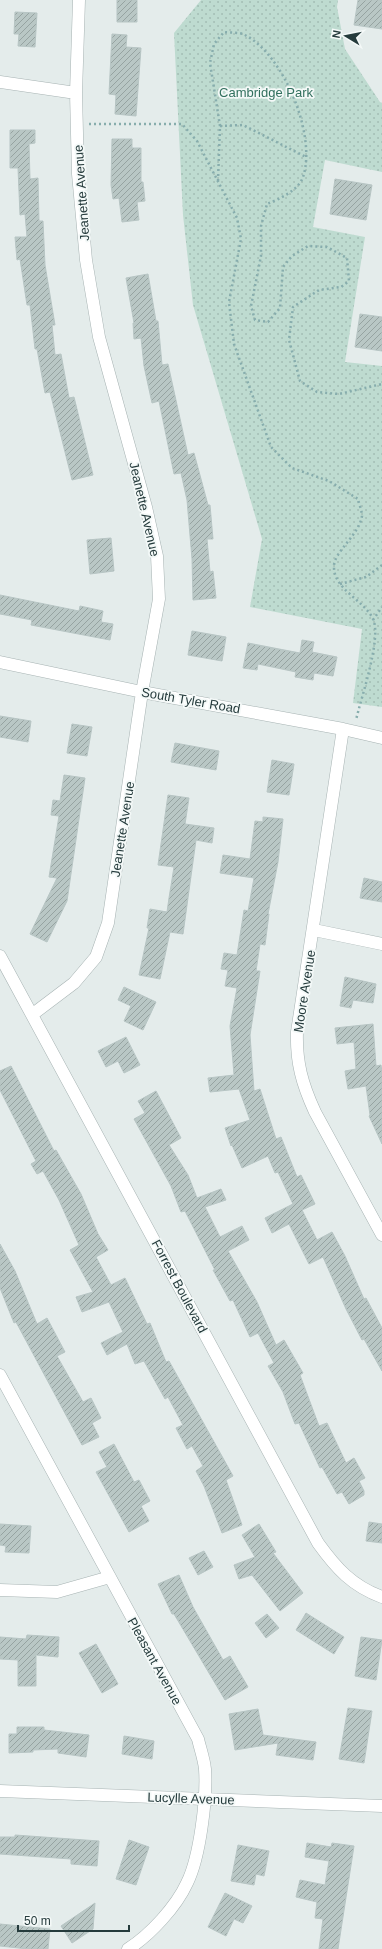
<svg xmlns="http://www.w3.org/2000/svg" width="382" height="1949" font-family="Helvetica,sans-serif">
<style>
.park{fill:url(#park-dots)}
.building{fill:url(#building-hatch);stroke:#b7c5c4}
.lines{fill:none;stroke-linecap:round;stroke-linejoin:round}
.minor-casing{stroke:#a7b3b3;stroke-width:13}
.path{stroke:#87adad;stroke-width:2.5;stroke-dasharray:2 3;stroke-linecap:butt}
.minor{stroke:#fff;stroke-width:12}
.labels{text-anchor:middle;stroke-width:3.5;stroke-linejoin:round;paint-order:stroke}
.park-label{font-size:13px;fill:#32705e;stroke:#f4f9f8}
.street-label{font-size:13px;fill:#253b3c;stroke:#f4f9f8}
</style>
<defs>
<pattern id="park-dots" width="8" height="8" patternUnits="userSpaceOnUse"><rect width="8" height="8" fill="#bedbd0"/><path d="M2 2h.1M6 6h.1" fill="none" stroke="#a3bdb4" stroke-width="1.8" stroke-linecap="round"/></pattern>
<pattern id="building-hatch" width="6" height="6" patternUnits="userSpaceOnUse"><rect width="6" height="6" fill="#b9c7c5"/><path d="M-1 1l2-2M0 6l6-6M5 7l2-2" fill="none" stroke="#96a3a1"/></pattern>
</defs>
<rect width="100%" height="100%" fill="#e4eceb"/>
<path class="park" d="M201 0H338L337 7 345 49 380 102 382 103V172L325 160 313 227 365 237 345 362 382 366V707L353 703 362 629 250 607 262 539 193 305 183 215 174 33Z"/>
<path class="building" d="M117 0H137V22H117Z
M358 0H382V29L354 25Z
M15 12 37 13 35 47 18 46 19 34H14Z
M112 34 127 35 126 47 141 48 136 116 115 114 116 95 109 94Z
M10 130H35V143L29 144 30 179 38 178 39 221H43L45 265 55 325H52L55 355 61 354 69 398 74 397 93 475 72 480 50 392 45 393 37 349H35L30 305H27L20 259 17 260 15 237H27L25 214 20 215 18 168H10Z
M112 139H132V148H141V182H143L145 201 137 202 139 220 122 222 119 198 113 199 111 185Z
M335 179 372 185 366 220 330 214Z
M148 274 156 321H158L162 365 168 364 188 455 194 453 208 505H210L213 539H207L210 572 213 571 216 598 193 600 192 559 187 500 181 473 174 474 159 401 152 403 144 366 141 338 134 339 133 323H134L126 278Z
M360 314 382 317V351L355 347Z
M111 538 114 571 90 574 87 540Z
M0 595 79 611 80 606 103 611 101 622 113 624 110 640 31 625 32 620 0 614Z
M192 631 226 637 222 661 188 655Z
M302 640 314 642 312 652 337 657 333 676 314 673 313 680 295 677 296 672 258 664 257 670 243 668 248 643 300 653Z
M0 716 31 721 28 742 0 737Z
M72 724 92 727 87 756 67 753Z
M175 743 219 751 216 770 171 762Z
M272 760 294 764 289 795 267 792Z
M64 775 85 778 67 901 47 942 30 934 57 878 49 877 59 816 51 815 53 800 60 801Z
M168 795 189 798 185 824 214 828 212 843 196 840 183 934 170 932 160 979 139 975 149 928H147L150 909 167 912 169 898 174 867 158 865Z
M263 817 283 819 278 862 268 914H269L265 945 260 944 256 971H260L250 1035 254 1091 260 1089 276 1139 281 1137 297 1177 301 1175 315 1204 302 1210 317 1240 332 1232 345 1256 364 1299 366 1298 382 1328V1371L364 1339 362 1340 346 1309 323 1257 309 1264 289 1224 272 1233 265 1218 293 1204 278 1172 275 1173 268 1156 242 1168 232 1145 231 1146 225 1128 250 1120 239 1089 210 1092 208 1078 234 1075 230 1026 237 988 225 986 228 970 221 969 224 953 237 955 244 910 248 911 254 878 220 873 223 855 250 859 255 821 263 822Z
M364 878 382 882V902L360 898Z
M345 977 376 984 373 1003 353 1000 351 1008 340 1006Z
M124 987 156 1002 143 1030 124 1021 131 1006 118 1000Z
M373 1024 376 1066 381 1065 382 1072V1144L369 1116 370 1115 366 1086 348 1089 345 1071 356 1069 354 1042 337 1044 335 1028Z
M126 1037 140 1065 124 1073 118 1061 106 1067 98 1051Z
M11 1066 54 1151 56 1150 81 1194 98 1234 108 1250 96 1257 111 1285 125 1278 147 1324 150 1323 166 1362 169 1361 233 1476 226 1480 242 1525 222 1533 204 1486 196 1471 203 1466 192 1446 187 1449 176 1428 183 1425 168 1397 165 1399 144 1361 135 1364 127 1344 107 1355 101 1343 123 1332 109 1302 82 1312 76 1297 93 1292 70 1250 79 1245 59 1200 43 1171 37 1174 31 1164 36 1161 0 1090V1071Z
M156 1091 181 1138 169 1145 188 1175 197 1198 221 1189 226 1200 205 1207 220 1237 242 1226 249 1240 228 1251 257 1302 276 1345 284 1340 303 1373 300 1375 319 1426 327 1423 346 1463 354 1458 365 1478 359 1481 364 1491V1495L349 1504 342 1492 337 1494 322 1467 320 1468 299 1423 295 1424 283 1392 268 1366 274 1363 258 1333 250 1337 233 1300 230 1301 213 1270H215L185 1211 181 1212 171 1186 134 1119 145 1113 138 1101Z
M0 1244 15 1271 37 1324 47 1318 65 1352 57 1356 83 1402 91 1398 101 1418 92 1423 99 1437 82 1445 16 1322 14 1323 0 1288Z
M114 1444 134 1482 139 1480 150 1501 141 1506 149 1521 129 1532 96 1472 107 1467 99 1452Z
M369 1522 382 1524V1543L366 1541Z
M0 1524 31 1526 29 1553 5 1552 6 1546 0 1545Z
M259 1524 276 1552 273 1553 303 1593 280 1611 252 1575 239 1579 234 1565 255 1557 242 1535Z
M204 1551 213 1567 198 1575 189 1558Z
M179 1575 193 1607 223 1660 230 1656 248 1687 225 1700 174 1614H172L158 1584Z
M306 1613 344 1637 334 1654 296 1630Z
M267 1614 279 1628 266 1638 255 1623Z
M27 1635 59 1637 58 1657 36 1655V1686H18V1660L0 1659V1637L26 1639Z
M361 1637 382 1640 376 1680 355 1676Z
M96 1644 118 1684 102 1693 79 1653Z
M348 1708 372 1711 364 1763 339 1759Z
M258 1709 263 1735 316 1742 313 1760 276 1755 278 1743 235 1750 229 1714Z
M17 1727H44V1730L89 1735 86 1757 58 1753V1749L33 1750V1752L9 1753V1734H17Z
M124 1736 154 1741 152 1759 122 1754Z
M15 1835 99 1841 97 1866 71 1864V1859L0 1854V1837H15Z
M129 1840 149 1847 136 1885 116 1879Z
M307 1843 331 1847 332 1843 354 1846 338 1949H319L323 1919 315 1918 317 1902 296 1897 300 1880 325 1885 329 1861 305 1857Z
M238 1845 269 1851 264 1876 256 1874 254 1885 231 1881Z
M225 1893 252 1906 243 1923 234 1919 226 1936 208 1927Z
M95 1903 93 1929 72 1943 61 1926Z
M0 1924 50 1929 48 1949H28L0 1946Z"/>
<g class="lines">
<g class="minor-casing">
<path id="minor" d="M0 82 76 93
M0 662 142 692 343 729 382 738
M343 729 297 1032C296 1062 302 1084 315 1112L382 1235
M314 930 382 944
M0 956 318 1543C336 1568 352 1586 382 1597
M33 1014 74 983 96 957 108 923 142 692 159 599 157 556 146 507 99 337 86 260 78 174 76 93 79 0
M0 1375 198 1739C200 1748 204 1759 205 1769 207 1798 200 1857 187 1883 176 1907 150 1935 128 1949
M0 1590 57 1592 110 1577
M0 1791 382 1806"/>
</g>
<path class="path" d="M89 124H182L197 141 237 218 241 239 229 302 234 344 271 447 292 468 329 481 358 499C359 504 362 511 362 516 359 535 334 552 334 566 333 589 364 600 373 619 382 638 361 698 356 720
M220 126 243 125 306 157
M218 181 220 126 210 63 214 44 224 32C230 33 240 32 245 35 284 55 317 136 303 177 298 191 279 199 267 204L261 226V256L251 306 255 320 268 322 280 308 283 267 292 256 308 246 327 247 347 258 349 281 341 287 319 290 293 307 289 340 300 381 317 392 339 394 382 384
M340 584 366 577 382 565
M373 620 382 607"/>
<use href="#minor" class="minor"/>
</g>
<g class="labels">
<g class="park-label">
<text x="266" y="97">Cambridge Park</text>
</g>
<g class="street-label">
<text transform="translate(81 193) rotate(-94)" y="5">Jeanette Avenue</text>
<text transform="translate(145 509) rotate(77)" y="5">Jeanette Avenue</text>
<text transform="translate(191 700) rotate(10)" y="5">South Tyler Road</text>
<text transform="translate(122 829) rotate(-81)" y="5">Jeanette Avenue</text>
<text transform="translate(304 991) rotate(-81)" y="5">Moore Avenue</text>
<text transform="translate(180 1286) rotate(62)" y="5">Forrest Boulevard</text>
<text transform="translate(155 1661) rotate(61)" y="5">Pleasant Avenue</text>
<text transform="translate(191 1798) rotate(2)" y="5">Lucylle Avenue</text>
</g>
</g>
<g transform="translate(346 36) rotate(280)" stroke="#f4f9f8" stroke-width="3" paint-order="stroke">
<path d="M0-3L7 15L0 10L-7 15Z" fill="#253b3c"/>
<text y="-6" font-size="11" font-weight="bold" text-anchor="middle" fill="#253b3c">N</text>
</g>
<path d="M18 1925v6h111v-6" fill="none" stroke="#253b3c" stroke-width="2"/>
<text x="24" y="1925" font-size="12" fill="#253b3c" stroke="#f4f9f8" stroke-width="3" paint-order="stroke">50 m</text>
</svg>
